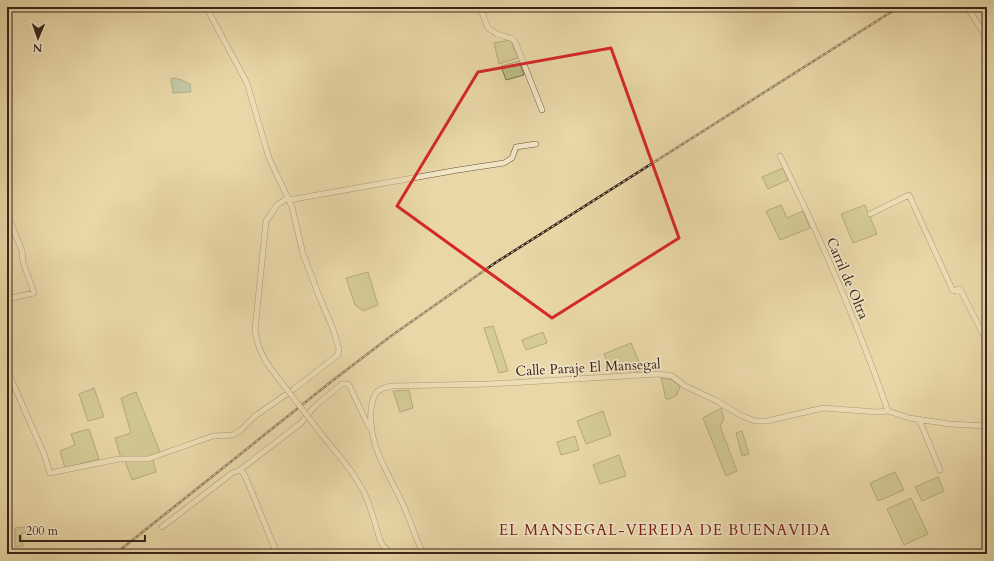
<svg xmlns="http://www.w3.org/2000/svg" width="994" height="561" font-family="Cardo,serif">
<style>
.green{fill:#bbbd84;stroke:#7a714e}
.water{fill:#99baa2;stroke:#737e6b}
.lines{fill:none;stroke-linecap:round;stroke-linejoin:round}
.minor-casing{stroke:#66523d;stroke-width:6}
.minor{stroke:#f1e5c6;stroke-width:5}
.rail-casing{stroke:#3a2519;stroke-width:2.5}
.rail{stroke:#f1e5c6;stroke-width:1;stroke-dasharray:3;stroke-linecap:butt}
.minor-bridge-casing{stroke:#66523d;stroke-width:6;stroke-linecap:butt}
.minor-bridge{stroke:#f1e5c6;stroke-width:5}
.marked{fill:none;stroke:#d62828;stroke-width:3;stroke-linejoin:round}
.labels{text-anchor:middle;stroke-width:3.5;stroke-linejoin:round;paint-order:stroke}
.street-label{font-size:14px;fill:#3a2519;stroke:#f1e5c6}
.neighbourhood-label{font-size:15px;letter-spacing:1px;fill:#7a1f14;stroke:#f1e5c6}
</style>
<rect width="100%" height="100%" fill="#e9d7a8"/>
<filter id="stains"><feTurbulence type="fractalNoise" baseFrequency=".005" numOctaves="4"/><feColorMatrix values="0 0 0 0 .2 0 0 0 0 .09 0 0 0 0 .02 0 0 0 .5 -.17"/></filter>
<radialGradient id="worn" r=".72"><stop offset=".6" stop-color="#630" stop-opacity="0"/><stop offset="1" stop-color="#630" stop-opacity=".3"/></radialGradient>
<path class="green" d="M511 40 518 58 499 64 494 43Z
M519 61 524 75 506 80 501 66Z
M783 168 788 180 768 189 762 177Z
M781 205 787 218 803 211 810 228 780 240 766 211Z
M865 205 877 234 853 243 841 214Z
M368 272 378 305 363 311 355 305 346 278Z
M493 326 508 371 499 373 484 328Z
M543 332 547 343 526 350 522 340Z
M631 343 643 371 611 372 604 354Z
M661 378 672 380 680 386 677 395 669 399H666Z
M94 388 104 417 88 421 79 394Z
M409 390 413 408 400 412 393 391Z
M136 392 160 452 152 455 156 472 132 480 125 461 122 462 115 438 131 433 121 398Z
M721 408 724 419 720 426 737 471 726 476 703 418Z
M603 411 611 435 586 444 577 421Z
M89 429 99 459 65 468 60 451 75 445 71 434Z
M742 431 749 454 742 456 736 433Z
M575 436 579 450 561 455 557 442Z
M619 455 626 476 600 484 593 465Z
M895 472 904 490 878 501 870 483Z
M938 477 944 491 922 501 915 487Z
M911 498 928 534 904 545 887 509Z
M32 526 33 531 21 534 23 546 15 547V528Z"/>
<path class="water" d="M173 78 182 80 190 84 191 92 173 93 171 79Z"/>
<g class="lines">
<g class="minor-casing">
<path id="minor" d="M480 7 488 28 497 34 513 39 516 44 542 110
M967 7 987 38
M780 156C821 239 858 324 888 411
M289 200 458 170 504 163 512 158 516 147 536 144
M7 213 22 251 23 262 34 293 7 299
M870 214 909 195 953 291 960 289 987 342
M271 369C262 357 257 345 255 330L266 221 277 205 288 198
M7 370 44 454 50 473 119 459H148L213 436 233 435 240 431 255 416 294 389 338 355 339 349 333 329 319 296 303 254 292 207 269 158 247 83 206 7
M919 419 940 470
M326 440C341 458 357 476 367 499 372 512 376 527 380 540L383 546 392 554
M240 470 301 423 314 407 342 384H348L350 387 369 427
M162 527 227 477 232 473 240 470 244 474 249 485 277 554
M423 554C415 536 409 517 401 500 387 471 368 444 371 410 373 394 375 389 392 386L490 384 659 374 672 376 685 386 717 401 740 415 755 421H767L823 408 877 412 888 411 909 418 950 424 987 426"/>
</g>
<use href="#minor" class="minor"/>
<g class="rail-casing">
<path id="rail" d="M115 554 332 381 391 336 495 263 899 7"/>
</g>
<use href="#rail" class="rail"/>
<g class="minor-bridge-casing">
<path id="minor-bridge" d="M271 369 326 440"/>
</g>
<use href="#minor-bridge" class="minor-bridge"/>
</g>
<path d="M0 0H994V561H0ZM611 48 679 238 552 318 397 206 478 72Z" fill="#e9d7a8" fill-opacity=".55" fill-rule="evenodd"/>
<path class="marked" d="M611 48 679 238 552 318 397 206 478 72Z"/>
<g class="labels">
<g class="street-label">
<text transform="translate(848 278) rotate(67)" y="5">Carril de Oltra</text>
<text transform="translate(588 367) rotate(-3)" y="5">Calle Paraje El Mansegal</text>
</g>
<g class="neighbourhood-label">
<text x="665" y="535">EL MANSEGAL-VEREDA DE BUENAVIDA</text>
</g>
</g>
<rect width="994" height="561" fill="none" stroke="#e9d7a8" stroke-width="24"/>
<rect x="8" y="8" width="978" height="545" fill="none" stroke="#3a2519" stroke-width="2"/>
<rect x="12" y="12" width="970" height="537" fill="none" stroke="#3a2519"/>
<g transform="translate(38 38) rotate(182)" stroke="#f1e5c6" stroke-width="3" paint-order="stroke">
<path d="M0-3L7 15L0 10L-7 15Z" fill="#3a2519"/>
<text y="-6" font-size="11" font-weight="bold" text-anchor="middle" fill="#3a2519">N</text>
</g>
<path d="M20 535v6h125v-6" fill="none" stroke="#3a2519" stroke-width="2"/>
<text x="26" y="535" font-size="12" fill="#3a2519" stroke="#f1e5c6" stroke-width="3" paint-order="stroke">200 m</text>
<rect width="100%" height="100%" filter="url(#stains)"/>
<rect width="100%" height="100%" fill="url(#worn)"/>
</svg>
